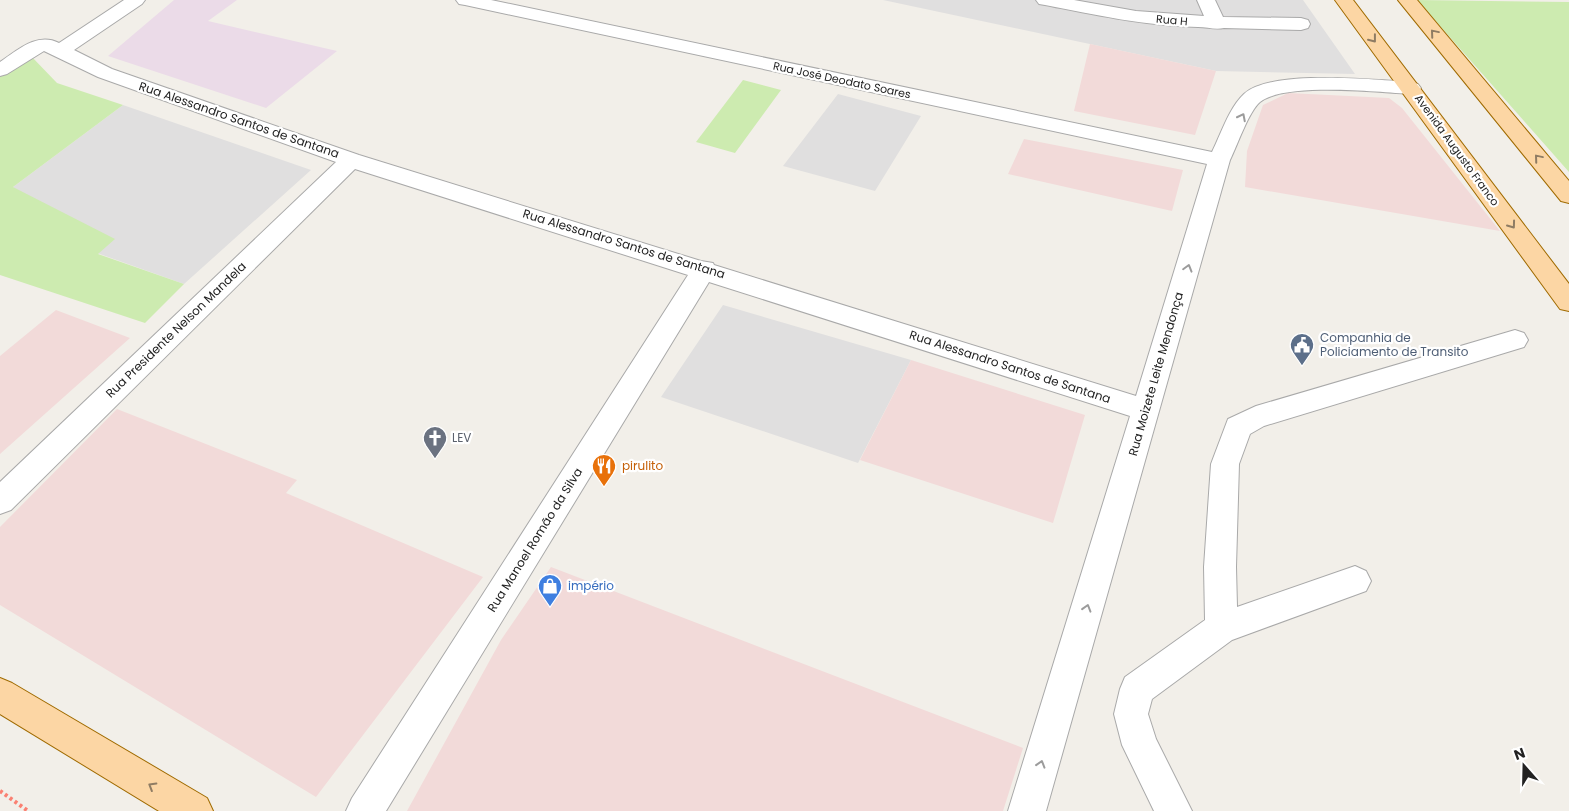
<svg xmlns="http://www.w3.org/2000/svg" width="1569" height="811" font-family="Poppins,sans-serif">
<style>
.residential{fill:#e0dfdf}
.commercial{fill:#f2dad9}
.industrial{fill:#ebdbe8}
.grass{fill:#cdebb0}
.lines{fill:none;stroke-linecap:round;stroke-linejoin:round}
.minor-casing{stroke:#a9a9a9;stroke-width:2}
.major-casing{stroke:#a06b00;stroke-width:2}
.path{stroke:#fa8072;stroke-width:4;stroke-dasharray:3 3;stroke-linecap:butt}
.minor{fill:#fff;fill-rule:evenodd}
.major{fill:#fcd6a4;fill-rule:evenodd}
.oneway{stroke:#8f7c63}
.oneway2{stroke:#9c9c9c}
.labels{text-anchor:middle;stroke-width:4.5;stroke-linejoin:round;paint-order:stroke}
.far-street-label{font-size:11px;fill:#222;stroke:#fff}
.street-label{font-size:12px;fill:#222;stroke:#fff}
.service-label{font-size:12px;fill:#4e5e75;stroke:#fff;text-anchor:start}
.worship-label{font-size:12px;fill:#5b616d;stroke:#fff;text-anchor:start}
.food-label{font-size:12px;fill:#c56008;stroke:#fff;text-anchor:start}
.shop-label{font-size:12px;fill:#366cbe;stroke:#fff;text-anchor:start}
</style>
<rect width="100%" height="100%" fill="#f2efe9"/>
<path class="residential" d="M883 0H1303L1355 74 1216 71Z
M838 94 921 116 875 191 783 166Z
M123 105 311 170 184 284 97 253 13 187Z
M723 305 911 360 858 463 661 397Z"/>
<path class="commercial" d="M1090 44 1216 71 1195 135 1074 111Z
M1288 93 1389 98 1402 108 1500 231 1245 187 1247 151 1263 105Z
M1024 139 1183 170 1172 211 1008 174Z
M56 310 130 338 0 454V356Z
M911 360 1085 415 1053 523 860 460Z
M117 409 297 480 286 493 483 577 316 797 0 605V527Z
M551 567 1023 748 1003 811H407L501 640Z"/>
<path class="industrial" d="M174 0H237L208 21 337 51 266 108 108 56Z"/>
<path class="grass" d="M1417 0 1569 2V172Z
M31 56 57 83 123 105 13 187 115 239 98 254 184 284 145 323 0 275V76Z
M743 80 781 90 735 153 696 142Z"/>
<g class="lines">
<g class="minor-casing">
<path id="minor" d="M124 0H145L142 4 74 50 112 69 359 155 701 261 713 263 714 265 1136 396 1207 164 465 5 459 4 456 0H491L1212 152C1221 134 1229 108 1244 94 1271 69 1374 80 1411 82L1418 84 1421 88 1418 92 1411 94C1378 92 1285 82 1260 102 1249 111 1237 146 1230 160L1046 811H1008L1130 416 709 282 386 811H346L352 798 688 275 355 169 11 510 0 514V482L336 162 98 77 44 51 7 74 0 76V62C18 50 37 32 59 43Z
M1036 0H1074L1136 11 1204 16 1197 0H1215L1223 17 1301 18 1308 20 1310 24 1308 28 1301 30 1224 28C1215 30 1207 27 1198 27 1146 26 1096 15 1045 5L1039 4Z
M1515 330 1524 333 1528 340 1524 347 1264 426 1250 434 1239 464 1236 567 1237 607 1355 566 1366 571 1371 581 1366 591 1232 640 1152 699 1148 714 1156 739 1192 811H1154L1122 745 1114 714 1120 689 1125 677 1205 620 1204 567 1211 464 1228 419 1256 406Z"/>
</g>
<g class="major-casing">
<path id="major" d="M1335 0H1353L1569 284V311L1560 309Z
M1398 0H1417L1569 181V203L1561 201Z
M0 678 12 683 207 798 213 811H159L0 714Z"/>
</g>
<path class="path" d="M0 791 28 811"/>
<use href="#minor" class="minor"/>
<use href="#major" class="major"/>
</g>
<defs><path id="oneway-chevron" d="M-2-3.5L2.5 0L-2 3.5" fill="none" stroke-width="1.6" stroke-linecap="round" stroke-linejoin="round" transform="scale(1.25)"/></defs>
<g class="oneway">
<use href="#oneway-chevron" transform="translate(1434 33) rotate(-130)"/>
<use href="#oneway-chevron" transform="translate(1373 39) rotate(52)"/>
<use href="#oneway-chevron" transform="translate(1538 158) rotate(-130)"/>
<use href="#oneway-chevron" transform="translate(1512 225) rotate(54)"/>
<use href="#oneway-chevron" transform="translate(152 786) rotate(-149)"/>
</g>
<g class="oneway2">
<use href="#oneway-chevron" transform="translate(1242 117) rotate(-63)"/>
<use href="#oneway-chevron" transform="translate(1188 268) rotate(-74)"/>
<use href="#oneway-chevron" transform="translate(1087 608) rotate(-73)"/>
<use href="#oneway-chevron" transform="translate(1041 764) rotate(-73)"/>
</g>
<defs>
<g id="civic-pin" transform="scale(1.25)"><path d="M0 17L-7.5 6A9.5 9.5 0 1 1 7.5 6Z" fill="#5c6f8a" stroke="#fff"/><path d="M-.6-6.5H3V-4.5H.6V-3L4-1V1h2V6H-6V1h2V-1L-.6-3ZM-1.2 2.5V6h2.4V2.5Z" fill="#fff"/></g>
<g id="church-pin" transform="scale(1.25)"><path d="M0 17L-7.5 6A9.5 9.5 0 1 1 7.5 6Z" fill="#6b7280" stroke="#fff"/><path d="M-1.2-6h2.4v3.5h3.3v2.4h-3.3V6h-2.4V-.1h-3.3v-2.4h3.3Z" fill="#fff"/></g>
<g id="restaurant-pin" transform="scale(1.25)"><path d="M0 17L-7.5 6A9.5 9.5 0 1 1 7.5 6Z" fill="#e8710a" stroke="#fff"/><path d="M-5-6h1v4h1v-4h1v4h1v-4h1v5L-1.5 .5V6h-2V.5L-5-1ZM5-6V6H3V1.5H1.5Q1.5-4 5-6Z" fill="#fff"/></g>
<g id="shop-pin" transform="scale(1.25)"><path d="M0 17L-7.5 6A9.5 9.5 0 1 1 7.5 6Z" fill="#3f7fe0" stroke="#fff"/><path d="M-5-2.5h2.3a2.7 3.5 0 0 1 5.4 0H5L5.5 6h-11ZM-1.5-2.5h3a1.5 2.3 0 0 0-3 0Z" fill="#fff"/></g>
</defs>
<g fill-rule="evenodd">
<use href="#civic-pin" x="1302" y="345"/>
<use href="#church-pin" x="435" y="438"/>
<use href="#restaurant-pin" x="604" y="466"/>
<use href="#shop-pin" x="550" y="586"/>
</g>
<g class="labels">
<g class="far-street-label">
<text transform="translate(1172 20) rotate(5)" y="4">Rua H</text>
<text transform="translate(842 80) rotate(12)" y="4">Rua José Deodato Soares</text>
<text transform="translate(1457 150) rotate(54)" y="4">Avenida Augusto Franco</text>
</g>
<g class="street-label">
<text transform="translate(239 120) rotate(19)" y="4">Rua Alessandro Santos de Santana</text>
<text transform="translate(624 244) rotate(17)" y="4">Rua Alessandro Santos de Santana</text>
<text transform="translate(176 330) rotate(-44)" y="4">Rua Presidente Nelson Mandela</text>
<text transform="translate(1010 367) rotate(18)" y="4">Rua Alessandro Santos de Santana</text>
<text transform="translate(1156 374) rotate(-74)" y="4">Rua Moizete Leite Mendonça</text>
<text transform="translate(535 540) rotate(-58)" y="4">Rua Manoel Romão da Silva</text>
</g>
<g class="service-label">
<text x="1320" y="342">Companhia de<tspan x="1320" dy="14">Policiamento de Transito</tspan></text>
</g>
<g class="worship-label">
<text x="452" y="442">LEV</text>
</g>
<g class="food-label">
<text x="622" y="470">pirulito</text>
</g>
<g class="shop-label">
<text x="568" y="590">império</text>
</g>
</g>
<g transform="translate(1524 766) rotate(340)" stroke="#ffffff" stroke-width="4" paint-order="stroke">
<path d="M0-4L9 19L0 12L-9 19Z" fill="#222222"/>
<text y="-8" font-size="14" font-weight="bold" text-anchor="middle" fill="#222222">N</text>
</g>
</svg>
